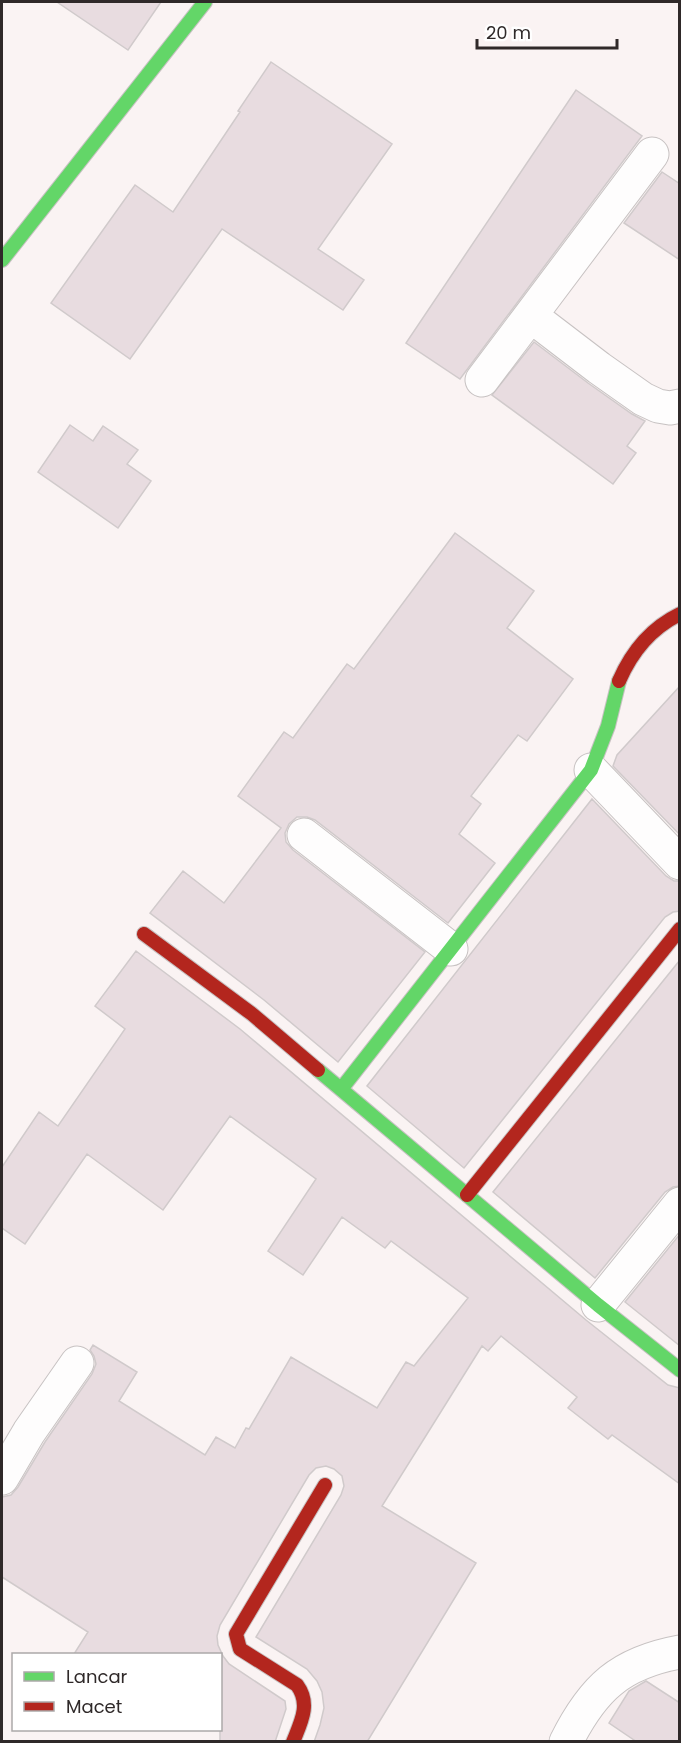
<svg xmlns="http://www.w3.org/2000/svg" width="681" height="1743" font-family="Poppins,sans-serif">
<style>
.building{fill:#e8dce0;stroke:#d0cacb;stroke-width:1.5}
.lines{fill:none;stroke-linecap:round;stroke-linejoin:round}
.street-casing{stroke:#c7c2c2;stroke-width:35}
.fast-casing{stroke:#c7c2c2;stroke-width:16}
.jam-casing{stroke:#c7c2c2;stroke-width:16}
.street{stroke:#fefdfd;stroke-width:33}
.fast{stroke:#63d668;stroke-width:14}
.jam{stroke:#b3261e;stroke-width:14}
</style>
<rect width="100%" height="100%" fill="#faf3f3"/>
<path class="building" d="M57 2H161L128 50Z
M271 62 392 144 318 249 364 280 343 310 222 229 130 359 51 303 135 185 173 212 240 112 238 111Z
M576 90 642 136 460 379 406 343Z
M662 172 680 184V260L624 223Z
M534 342 588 383 632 414 645 421 627 446 636 453 613 484 492 395Z
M70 425 93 441 103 426 138 450 127 464 151 481 118 528 38 472Z
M455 533 534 591 507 628 573 679 527 741 518 735 471 796 481 804 459 834 495 863 448 923 315 820 307 817H297L289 824 285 833 286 842 293 850 425 952 338 1062 264 1000 150 913 183 871 224 903 281 828 238 796 284 732 293 738 347 664 354 669Z
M680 686V835L613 766 617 755Z
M592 799 666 876 674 881H680V911L673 912 665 917 464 1168 367 1086Z
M136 951 240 1029 586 1320 668 1385 680 1388V1484L612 1435 608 1439 568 1408 577 1397 501 1336 488 1351 482 1346 382 1506 476 1563 367 1742H314L320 1725 324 1708 322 1692 317 1681 307 1669 256 1637 341 1495 344 1486 342 1476 334 1469 326 1466 316 1468 309 1475 220 1625 217 1636 218 1645 223 1656 229 1664 285 1701 286 1709 275 1742H220V1654H74L88 1632 2 1577V1497L11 1495 18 1487 45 1442 92 1374 96 1364 94 1356 90 1350 93 1345 137 1372 119 1401 205 1455 216 1437 235 1448 246 1428 249 1429 291 1357 377 1408 406 1362 414 1366 468 1298 391 1241 385 1248 342 1217 303 1275 268 1251 316 1179 230 1116 163 1210 87 1154 25 1244 2 1228V1167L39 1112 58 1126 125 1029 95 1006Z
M680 960V1186L673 1187 665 1192 595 1278 493 1192Z
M680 1234V1346L625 1302Z
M646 1681 680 1703V1742H637L609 1723 629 1691Z"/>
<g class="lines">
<g class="street-casing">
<path id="street" d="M531 316 599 368 643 399 658 406 670 408 680 406
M482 380 652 154
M591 770 680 863
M304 835 451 949
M598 1305 680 1204
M2 1478 29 1432 77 1363
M566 1742C593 1688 620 1663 680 1652"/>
</g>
<g class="fast-casing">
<path id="fast" d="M2 260 205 2
M318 1070 598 1305 680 1370
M342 1088 591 770 608 726 619 681"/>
</g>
<g class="jam-casing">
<path id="jam" d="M619 681C632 651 651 628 680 614
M144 934 252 1014 318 1070
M467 1195 680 929
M293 1742C301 1722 311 1704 297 1685L240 1649 236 1634 325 1485"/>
</g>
<use href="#street" class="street"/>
<use href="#fast" class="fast"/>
<use href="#jam" class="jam"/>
</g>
<rect width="681" height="1743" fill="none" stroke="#2f2929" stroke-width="6"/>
<rect x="12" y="1653" width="210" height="78" fill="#ffffff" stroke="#aca9a9" stroke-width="1.5"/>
<rect x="24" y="1672" width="30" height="9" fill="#63d668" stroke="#aca9a9" stroke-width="1.5"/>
<text x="66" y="1683" font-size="18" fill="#2f2929">Lancar</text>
<rect x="24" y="1702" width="30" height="9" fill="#b3261e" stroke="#aca9a9" stroke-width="1.5"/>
<text x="66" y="1713" font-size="18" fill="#2f2929">Macet</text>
<path d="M477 39v9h140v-9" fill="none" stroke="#2f2929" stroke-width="3"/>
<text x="486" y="39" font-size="18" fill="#2f2929" stroke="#ffffff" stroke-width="4.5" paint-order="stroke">20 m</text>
</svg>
